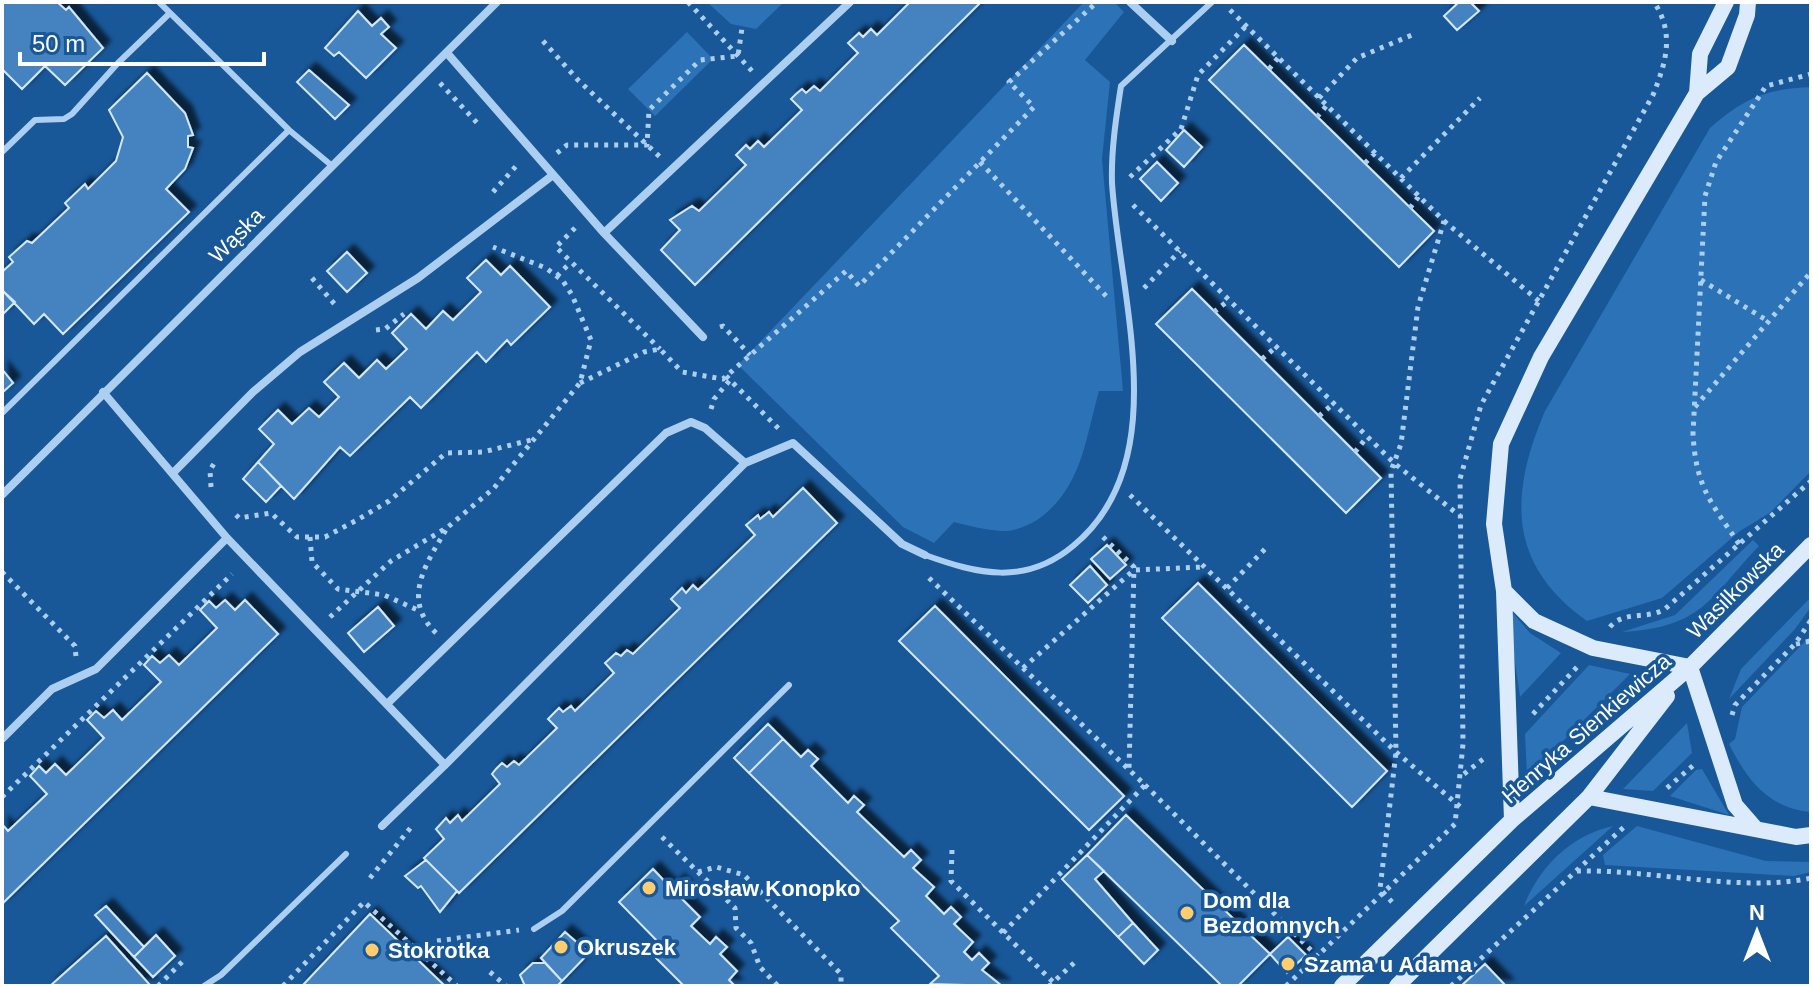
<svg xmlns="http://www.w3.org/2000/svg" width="1813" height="988" font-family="Helvetica,sans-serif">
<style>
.green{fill:#2c72b6}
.building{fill:#4582c0;stroke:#d4e8fc;stroke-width:2;filter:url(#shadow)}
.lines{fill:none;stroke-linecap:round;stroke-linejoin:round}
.path{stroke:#accff1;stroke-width:5;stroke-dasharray:4 6;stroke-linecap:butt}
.service{stroke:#accff1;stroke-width:6}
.minor{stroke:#accff1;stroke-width:8}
.secondary{stroke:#dbebfc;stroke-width:16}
.poi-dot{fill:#ffcd6d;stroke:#185798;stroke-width:3}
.labels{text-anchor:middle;stroke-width:7;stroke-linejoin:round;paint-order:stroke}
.street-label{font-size:22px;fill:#fff;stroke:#185798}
.poi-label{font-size:22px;font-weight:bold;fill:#fff;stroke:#185798;text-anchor:start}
</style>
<defs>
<filter id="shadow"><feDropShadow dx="7" dy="-7" stdDeviation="2" flood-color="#0009"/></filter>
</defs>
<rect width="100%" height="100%" fill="#185798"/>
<path class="green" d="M707 2H784L756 29 731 24Z
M1084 2H1114L1124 12 1085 60 1110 82 1102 159 1123 391H1099C1085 440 1082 489 1037 520 1027 526 1013 532 1002 531 986 530 969 526 954 522L934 543 903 527 738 365Z
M687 32 713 59 655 116 628 89Z
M1811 87V471L1771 512 1740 531 1662 598 1587 621C1506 564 1510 493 1545 411L1710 128C1744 98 1766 89 1811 87Z
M1753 540 1759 546C1709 598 1704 627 1622 632L1675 615Z
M1810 598 1811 607 1795 629 1729 699 1741 669Z
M1512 612 1530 633 1561 653 1520 697 1508 614Z
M1811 635V812C1768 808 1747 780 1729 744L1735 739 1742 707Z
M1589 665 1630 674 1527 777 1525 734Z
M1687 723 1692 753 1653 791 1623 789Z
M1702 769 1729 815 1670 796 1696 770Z
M1613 826 1524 906C1539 867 1571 835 1613 826Z
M1637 826 1766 861 1811 862V872L1794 876 1605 865 1603 855Z"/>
<path class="building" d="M2 2H57L66 10 69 7 103 48 65 85 45 66 22 89 2 69Z
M910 2H981L695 285 661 250 680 230 670 220 692 206 699 211 746 165 736 155 746 145 750 149 758 141 764 147 802 110 791 99 796 94 802 89 806 93 814 86 820 91 858 53 848 43 859 33 863 37 871 29 877 35Z
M1459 2H1470L1479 11 1457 30 1444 16Z
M358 11 372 26 381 18 389 27 381 34 396 48 366 78 339 52 334 56 325 48Z
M1244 45 1434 231 1399 267 1209 80Z
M309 70 349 105 335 119 297 82Z
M147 73 185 113 193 135 188 136V147L193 148 185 169 166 189 189 212 63 334 44 314 34 324 2 290V272L13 262 9 257 27 241 32 243 69 208 65 203 85 184 88 189 116 161 123 137 109 110Z
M1184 130 1202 147 1184 167 1166 150Z
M1157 162 1178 183 1161 201 1140 179Z
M347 252 367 273 347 292 327 271Z
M486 260 501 275 510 266 550 307 511 345 507 340 486 362 477 352 421 408 410 397 350 456 340 447 294 499 258 462 274 444 259 429 278 410 292 424 309 408 319 417 339 397 324 382 344 363 359 378 377 360 386 369 407 349 392 333 411 314 426 329 443 311 453 320 481 292 467 278Z
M1192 289 1381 478 1346 513 1156 324Z
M2 290 15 302 2 315Z
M2 369 13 383 2 393Z
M258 462 281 486 266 502 243 479Z
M803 488 837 523 459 893 424 858 444 839 436 829 446 818 450 823 458 815 462 821 500 784 492 774 496 769 502 763 507 767 514 761 519 765 557 728 548 719 559 708 563 712 571 706 575 711 614 673 605 663 616 653 621 656 627 650 633 654 680 608 671 599 682 588 686 593 693 585 698 590 755 535 746 525 758 515 760 519 769 512 773 517Z
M1107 545 1126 565 1110 579 1091 559Z
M1090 566 1107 585 1088 603 1070 585Z
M1198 583 1387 771 1352 807 1162 618Z
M225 600 235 610 245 600 278 634 2 904V824L8 831 47 794 30 776 39 766 46 773 55 764 66 775 104 738 87 720 96 711 104 718 113 710 122 720 161 682 144 665 152 656 160 663 169 655 179 665 217 628 200 610 209 601 216 608Z
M935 606 1124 796 1089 830 899 641Z
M378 607 394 626 364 652 348 633Z
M768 724 783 739 749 773 734 758Z
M783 739 801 757 808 750 818 759 811 766 848 803 854 796 864 805 857 812 904 857 911 850 921 860 913 868 934 887 926 896 944 914 951 907 961 917 954 924 973 942 964 952 972 960 979 953 989 963 982 970 1002 986 930 984 939 976 891 928 899 921 749 773Z
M1126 815 1270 954 1238 986H1222L1087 855Z
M1087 855 1104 871 1095 879 1133 923 1118 937 1062 879Z
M426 860 457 891 440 912 421 886 418 888 405 876Z
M653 869 671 888 678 881 688 892 681 898 700 917 691 926 710 944 716 937 727 947 720 954 737 971 729 980 735 986H684L656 958 665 949 619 902Z
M106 906 144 947 134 957 95 915Z
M370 914 445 986H302Z
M1133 923 1158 950 1144 964 1118 937Z
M565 932 589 953 562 981 541 958Z
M156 935 175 956 153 977 134 957Z
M106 936 150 985 50 986Z
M1288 937 1306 955 1287 973 1270 954Z
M533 963H545L562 981 557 986H525L520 975Z
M1485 964 1506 986H1461Z"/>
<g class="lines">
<path class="path" d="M688 2 752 71
M1230 10 1444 221 1418 307 1401 444 1391 471 1396 752 1380 889 1392 902
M543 41 578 80 660 157
M1269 69 1278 58
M440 83 480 126
M1319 98 1357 58 1412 35
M1317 117 1327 105
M557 153 567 145H647L649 110 700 60 738 56 742 28
M980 162 1107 297
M1365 163 1375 153
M1130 177 1181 129 1198 75 1246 26
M1401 178 1480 98
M493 192 517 165
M1133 205 1394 463 1460 516
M1410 208 1419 196
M1444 221 1540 302
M575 228 556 247 660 349
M557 276 571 262
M312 278 337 307
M1701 280 1768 321
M1144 288 1180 251
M1214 312 1229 300
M720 327 723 326 750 355
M376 330 385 329 404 314
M1262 359 1276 347
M726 376 779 429
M580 383 644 352 660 349 682 372 723 379 846 271 859 286 1034 107 1009 82 1097 2
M1695 407 1811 272
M711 409 714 399 730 380
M1319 416 1333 404
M1355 452 1367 437
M211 487 210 470 215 462
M1130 495 1396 752 1464 810
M236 515 239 518 271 513 297 537H325L357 520 389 501 446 453 483 452 535 439
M310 537 312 562 338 589 384 595 420 611
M1103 537 1134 567 1129 770
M1739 544C1710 501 1696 487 1693 434L1705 196 1716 162 1766 86 1811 74
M2 572 75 646 76 657
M929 578 1145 785 1003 933
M1227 588 1266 548
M330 617 391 561 448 527 494 488 580 383 591 340 572 295 563 281 546 268 493 247
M1610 627C1624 610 1647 620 1665 609L1811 481
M436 633C401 599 426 564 447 528
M1796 644 1811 641
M1023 668 1134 570 1204 567
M1533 714 1578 666
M1732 715 1735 705 1795 644 1811 620
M1464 774 1487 756
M1145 785 1326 965
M1667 788 1696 763
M2 797 232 574
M662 837 735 908 736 928 751 943 760 967 778 986
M952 850 951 881 1057 986
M1577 871C1651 869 1741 893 1811 878
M698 872 716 867 744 875 841 974V986
M370 878 412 826
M437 941 519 930
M490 972 506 986
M158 986 186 958
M283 986 364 902 457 986
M1049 986 1074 963
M1286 986 1455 824 1463 744 1460 479 1481 405 1653 95C1666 62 1675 34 1654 2
M1451 986 1624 827"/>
<path class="service" d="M159 2 289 130 331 165
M2 152 35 120 64 119 72 114 118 63 170 13
M2 413 289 130
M925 555C978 574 1025 586 1073 546 1176 462 1119 296 1112 183 1111 151 1116 118 1121 86L1212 2
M534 929 562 911 789 685
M204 986 221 975 346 854"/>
<path class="minor" d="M1130 2 1172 41
M447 53 604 233 703 337
M604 233 850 2
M103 392 227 538 445 765 745 463 793 443 902 544 925 555
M173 473 253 392 300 352 418 278 553 175
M2 495 497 2
M387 704 666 433 691 422 705 428 745 463
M2 739 52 689 96 669 227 538
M382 826 445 765"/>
<path class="secondary" d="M1697 93 1700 54 1726 2
M1504 591 1534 621 1593 648 1690 667
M1690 667 1735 805 1755 828
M1589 797 1796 837 1811 835
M1512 820 1504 591 1494 524 1501 444 1541 357 1697 93 1728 67 1747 15 1748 2
M1342 986 1512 820 1690 667 1811 545
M1397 986 1589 797 1667 696"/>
</g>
<g class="poi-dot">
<circle cx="649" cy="888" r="8"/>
<circle cx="1187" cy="913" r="8"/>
<circle cx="561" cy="947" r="8"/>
<circle cx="372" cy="950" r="8"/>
<circle cx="1288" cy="964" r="8"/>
</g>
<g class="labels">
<g class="street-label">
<text transform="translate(236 235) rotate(-45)" y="8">Wąska</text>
<text transform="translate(1735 590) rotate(-45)" y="8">Wasilkowska</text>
<text transform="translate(1586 728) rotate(-41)" y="8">Henryka Sienkiewicza</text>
</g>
<g class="poi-label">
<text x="665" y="896">Mirosław Konopko</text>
<text x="1203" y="908">Dom dla<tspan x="1203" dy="25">Bezdomnych</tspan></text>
<text x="577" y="955">Okruszek</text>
<text x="388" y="958">Stokrotka</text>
<text x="1304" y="972">Szama u Adama</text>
</g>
</g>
<rect width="1813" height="988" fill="none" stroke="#ffffff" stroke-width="8"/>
<g transform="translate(1757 932)" stroke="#185798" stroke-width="6" paint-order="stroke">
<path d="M0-6L14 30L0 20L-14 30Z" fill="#ffffff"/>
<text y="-12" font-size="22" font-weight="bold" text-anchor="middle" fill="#ffffff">N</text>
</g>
<path d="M20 52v12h244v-12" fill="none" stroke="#ffffff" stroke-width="4"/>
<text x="32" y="52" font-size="24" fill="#ffffff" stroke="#185798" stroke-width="6" paint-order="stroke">50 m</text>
</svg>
